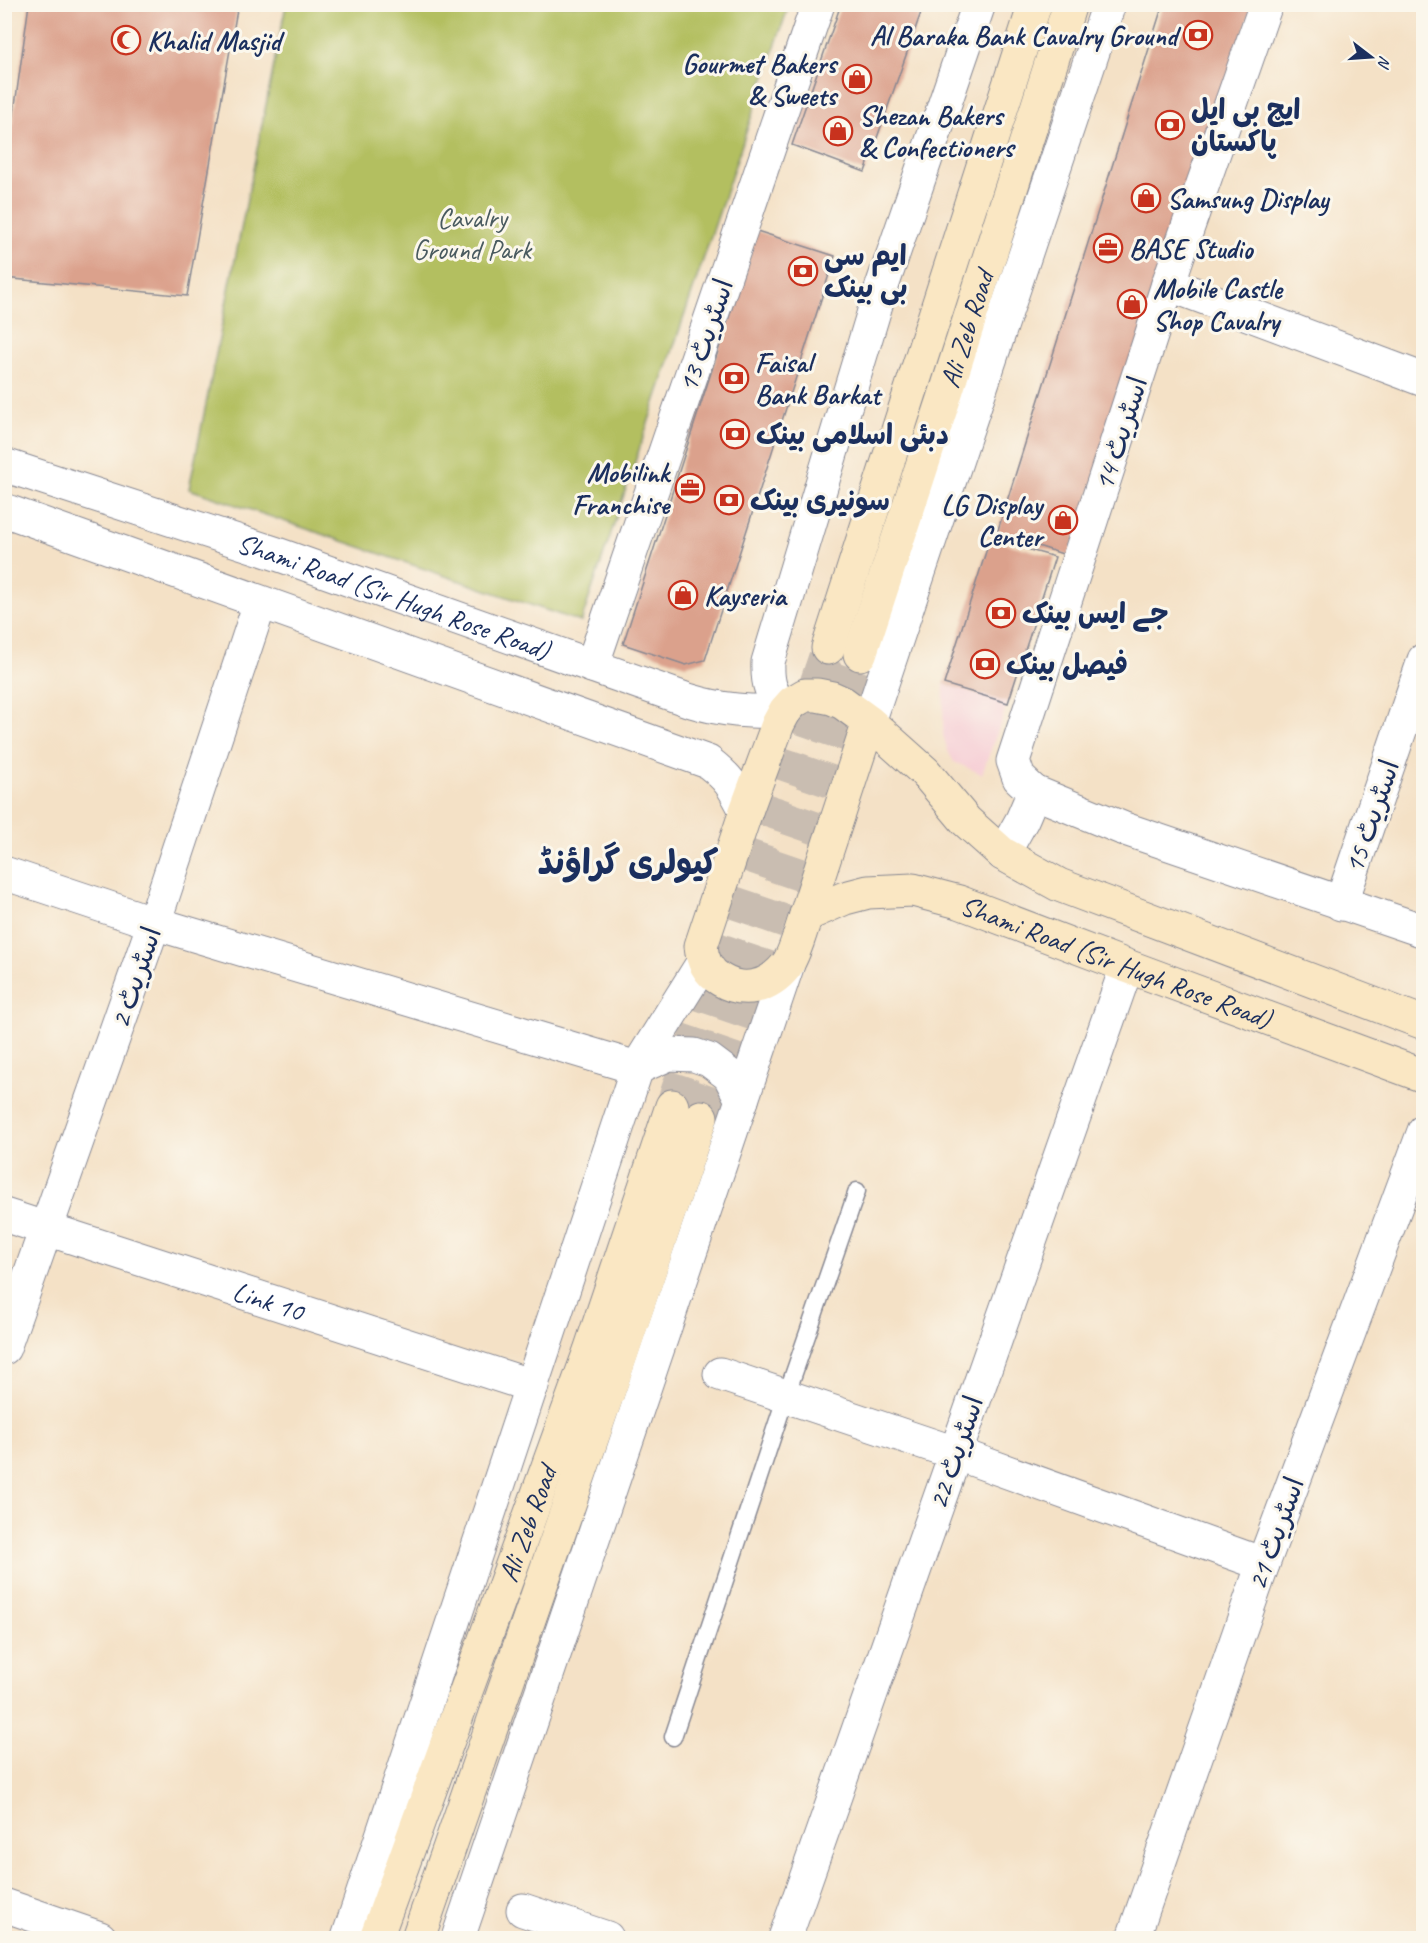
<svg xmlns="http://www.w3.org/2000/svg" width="1428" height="1943" font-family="Caveat,'Playpen Sans Arabic',sans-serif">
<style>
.built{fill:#f6cfd6}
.green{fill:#b3bf61;stroke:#677760;stroke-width:1.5}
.building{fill:#dba18c}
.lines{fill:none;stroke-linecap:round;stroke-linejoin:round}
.secondary-tunnel{stroke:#c9bdb1;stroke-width:33;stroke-dasharray:33 16;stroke-linecap:butt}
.service-casing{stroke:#888892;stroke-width:19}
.minor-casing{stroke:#888892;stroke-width:35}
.secondary-casing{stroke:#888892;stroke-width:35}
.service{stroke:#fff;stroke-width:16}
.minor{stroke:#fff;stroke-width:33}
.secondary{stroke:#fae7c3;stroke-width:33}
.labels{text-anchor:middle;stroke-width:6;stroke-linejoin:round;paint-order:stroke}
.poi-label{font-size:28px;font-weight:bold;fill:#1b2f5e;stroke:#fbf7ec;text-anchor:start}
.park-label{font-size:28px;fill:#495a5f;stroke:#fbf7ec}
.street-label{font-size:28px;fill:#1b2f5e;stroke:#fbf7ec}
.district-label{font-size:34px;font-weight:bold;fill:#1b2f5e;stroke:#fbf7ec}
</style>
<rect width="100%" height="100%" fill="#fbf7ec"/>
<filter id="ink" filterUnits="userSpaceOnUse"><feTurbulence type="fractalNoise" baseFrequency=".0167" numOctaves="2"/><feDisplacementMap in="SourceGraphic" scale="12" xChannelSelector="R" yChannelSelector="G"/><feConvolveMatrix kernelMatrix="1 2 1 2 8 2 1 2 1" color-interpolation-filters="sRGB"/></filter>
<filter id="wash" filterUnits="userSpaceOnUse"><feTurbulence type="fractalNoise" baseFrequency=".008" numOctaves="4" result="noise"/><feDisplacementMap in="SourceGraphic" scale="24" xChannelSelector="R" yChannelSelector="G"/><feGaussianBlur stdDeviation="1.35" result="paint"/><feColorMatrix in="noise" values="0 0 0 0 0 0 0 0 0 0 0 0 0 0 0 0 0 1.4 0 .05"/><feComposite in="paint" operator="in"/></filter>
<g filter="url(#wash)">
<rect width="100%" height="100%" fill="#f4e1c6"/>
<path class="built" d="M944 684 1008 703 982 774 954 762 948 751 943 735Z"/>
<path class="green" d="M286 5H789L581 622 189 489Z"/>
<g id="blocks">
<path class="building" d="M29 4H238L187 296 4 278V185Z
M841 4H924L865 172 792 145Z
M1163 4H1253L1069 556 997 533Z
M757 231 835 256 705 660 686 665 623 644Z
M990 539 1055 557 1008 703 944 684Z"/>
</g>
</g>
<g filter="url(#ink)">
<use href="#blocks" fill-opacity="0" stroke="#888892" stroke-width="1.5"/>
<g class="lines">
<path class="secondary-tunnel" d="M672 1106 828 648
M701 1117 860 654"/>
<g class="service-casing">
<path id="service" d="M673 1737 786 1396 857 1191"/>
</g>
<g class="minor-casing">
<g id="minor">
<path d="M1168 284 1424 380"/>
<path id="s1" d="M4 465 277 554 688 700C724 711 748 712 785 711"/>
<path d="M4 510 708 762C730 779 733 786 746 811"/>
<path d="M592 666 818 4"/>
<path d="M785 711C771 693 767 685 768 662L878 298 979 4"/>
<path d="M869 722 1109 4"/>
<path d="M1034 792 1122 828 1424 931"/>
<path d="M1003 854 1022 820 1034 792 1019 778 1013 761 1168 284 1266 4"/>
<path d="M4 873 154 923 637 1068 669 1054 694 1055 709 1060 729 1075 742 1100"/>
<path d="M1341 904 1424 660"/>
<path id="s2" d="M4 1215 532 1386"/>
<path d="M4 1348 154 923 260 603"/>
<path d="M720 1374 955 1453 1263 1564"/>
<path d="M4 1905 100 1938"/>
<path d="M523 1910 607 1938"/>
<path d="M348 1938 637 1068 704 961"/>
<path d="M458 1938 788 964"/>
<path d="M785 1938 1127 966"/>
<path d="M1133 1938 1263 1564 1424 1131"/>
</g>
</g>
<g class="secondary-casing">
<g id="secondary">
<path d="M828 648 1035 4"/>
<path id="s3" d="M860 654 943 402 1070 4"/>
<path d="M869 722C849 782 830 842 810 902 806 915 794 957 786 966 769 987 744 994 721 980 708 973 702 960 701 946L746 811 778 724 785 711 793 702 805 695H817L832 698 843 703 869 722 925 772 966 821 1003 854 1021 864 1059 885 1424 1023"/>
<path id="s4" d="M806 915 845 898 868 892 913 890 959 902 1127 966 1424 1076"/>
<path id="s5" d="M376 1938 590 1351 672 1106"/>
<path d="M418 1938 621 1355 701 1117"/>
</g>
</g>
<use href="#service" class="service"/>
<use href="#minor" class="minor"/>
<use href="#secondary" class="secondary"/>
</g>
</g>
<defs>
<g id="bank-ring" transform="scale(1.5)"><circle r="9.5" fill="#fbf7ec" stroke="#c8321e" stroke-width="1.5"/><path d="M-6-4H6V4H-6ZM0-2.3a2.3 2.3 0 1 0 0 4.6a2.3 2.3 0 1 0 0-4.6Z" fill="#c8321e"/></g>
<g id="mosque-ring" transform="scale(1.5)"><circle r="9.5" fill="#fbf7ec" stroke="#c8321e" stroke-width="1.5"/><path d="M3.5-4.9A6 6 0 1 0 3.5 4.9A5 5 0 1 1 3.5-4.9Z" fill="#c8321e"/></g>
<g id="shop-ring" transform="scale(1.5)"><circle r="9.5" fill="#fbf7ec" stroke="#c8321e" stroke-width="1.5"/><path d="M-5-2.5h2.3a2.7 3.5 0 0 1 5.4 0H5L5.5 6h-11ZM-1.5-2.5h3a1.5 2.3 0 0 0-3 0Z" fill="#c8321e"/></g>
<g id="office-ring" transform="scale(1.5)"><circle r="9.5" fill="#fbf7ec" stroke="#c8321e" stroke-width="1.5"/><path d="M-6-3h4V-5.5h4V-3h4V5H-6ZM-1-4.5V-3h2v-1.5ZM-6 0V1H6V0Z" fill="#c8321e"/></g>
</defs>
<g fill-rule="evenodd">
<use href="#bank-ring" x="1198" y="35"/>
<use href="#mosque-ring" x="126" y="40"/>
<use href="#shop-ring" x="857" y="79"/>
<use href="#bank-ring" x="1170" y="125"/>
<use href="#shop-ring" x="838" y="131"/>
<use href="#shop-ring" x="1146" y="198"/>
<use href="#office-ring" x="1108" y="248"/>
<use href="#bank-ring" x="803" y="271"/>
<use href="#shop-ring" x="1132" y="304"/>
<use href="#bank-ring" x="734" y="378"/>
<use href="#bank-ring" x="735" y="434"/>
<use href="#office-ring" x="690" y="488"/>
<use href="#bank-ring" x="729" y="500"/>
<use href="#shop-ring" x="1063" y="520"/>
<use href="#shop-ring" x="683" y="595"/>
<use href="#bank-ring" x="1001" y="613"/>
<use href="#bank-ring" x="985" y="664"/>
</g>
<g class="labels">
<g class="poi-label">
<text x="1177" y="45" text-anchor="end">Al Baraka Bank Cavalry Ground</text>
<text x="147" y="50">Khalid Masjid</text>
<text x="836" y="73" text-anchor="end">Gourmet Bakers<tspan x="836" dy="32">&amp; Sweets</tspan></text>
<text x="1191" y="119">ایچ بی ایل<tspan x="1191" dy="32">پاکستان</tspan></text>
<text x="859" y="125">Shezan Bakers<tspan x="859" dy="32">&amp; Confectioners</tspan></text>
<text x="1167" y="208">Samsung Display</text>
<text x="1129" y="258">BASE Studio</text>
<text x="824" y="265">ایم سی<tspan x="824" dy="32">بی بینک</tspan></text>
<text x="1153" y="298">Mobile Castle<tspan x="1153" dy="32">Shop Cavalry</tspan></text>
<text x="755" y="372">Faisal<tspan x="755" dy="32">Bank Barkat</tspan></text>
<text x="756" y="444">دبئی اسلامی بینک</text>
<text x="669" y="482" text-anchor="end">Mobilink<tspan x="669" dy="32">Franchise</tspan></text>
<text x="750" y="510">سونیری بینک</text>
<text x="1042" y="514" text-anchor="end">LG Display<tspan x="1042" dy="32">Center</tspan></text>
<text x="704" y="605">Kayseria</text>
<text x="1022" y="623">جے ایس بینک</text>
<text x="1006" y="674">فیصل بینک</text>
</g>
<g class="park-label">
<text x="472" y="227">Cavalry<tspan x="472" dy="32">Ground Park</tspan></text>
</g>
<g class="street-label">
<text dy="10" stroke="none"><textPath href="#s3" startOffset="342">Ali Zeb Road</textPath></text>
<text transform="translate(705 335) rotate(-71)" y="10">اسٹریٹ 13</text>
<text transform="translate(1120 433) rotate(-72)" y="10">اسٹریٹ 14</text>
<text dy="10" stroke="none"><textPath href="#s1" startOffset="411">Shami Road (Sir Hugh Rose Road)</textPath></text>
<text transform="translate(1371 816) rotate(-71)" y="10">اسٹریٹ 15</text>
<text dy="10" stroke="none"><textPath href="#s4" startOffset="327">Shami Road (Sir Hugh Rose Road)</textPath></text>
<text transform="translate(135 977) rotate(-71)" y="10">اسٹریٹ 2</text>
<text dy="10" stroke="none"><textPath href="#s2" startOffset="278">Link 10</textPath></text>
<text transform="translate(955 1452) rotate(-71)" y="10">اسٹریٹ 22</text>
<text dy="10" stroke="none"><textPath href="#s5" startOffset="441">Ali Zeb Road</textPath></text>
<text transform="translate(1275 1533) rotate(-70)" y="10">اسٹریٹ 21</text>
</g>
<g class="district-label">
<text x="628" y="874">کیولری گراؤنڈ</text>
</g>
</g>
<rect width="1428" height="1943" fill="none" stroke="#fbf7ec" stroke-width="24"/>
<g transform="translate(1371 57) rotate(107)" stroke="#fbf7ec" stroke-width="4.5" paint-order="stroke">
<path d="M0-4.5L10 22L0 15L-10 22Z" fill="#1b2f5e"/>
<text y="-9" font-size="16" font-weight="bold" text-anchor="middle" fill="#1b2f5e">N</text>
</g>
</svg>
